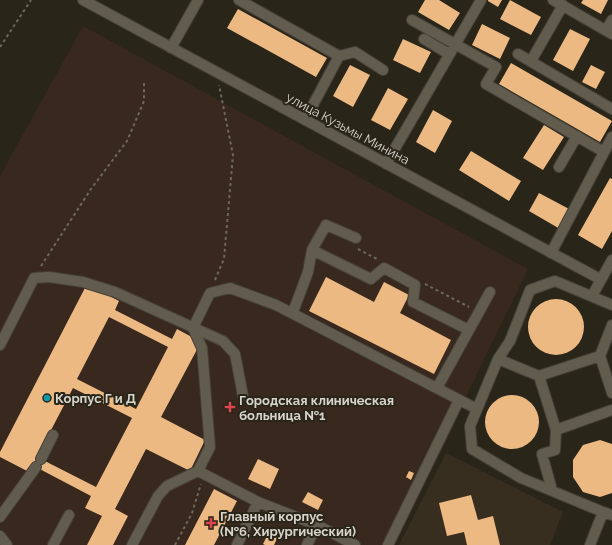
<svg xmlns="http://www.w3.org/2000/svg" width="612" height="545" font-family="Raleway,sans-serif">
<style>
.education{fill:#372e1f}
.medical{fill:#39281e}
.building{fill:#ecb983;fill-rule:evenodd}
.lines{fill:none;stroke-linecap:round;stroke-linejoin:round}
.minor-casing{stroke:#454138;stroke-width:12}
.path{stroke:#6c685e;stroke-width:2;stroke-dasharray:3 3;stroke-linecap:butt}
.minor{stroke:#625c4f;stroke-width:10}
.culture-dot{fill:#0f9aa8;stroke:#2a2519;stroke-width:1.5}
.health-dot{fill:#e0444e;stroke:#2a2519;stroke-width:1.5}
.labels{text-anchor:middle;stroke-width:4;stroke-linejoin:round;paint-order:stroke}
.street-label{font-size:13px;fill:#d7d4cc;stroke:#2a2519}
.poi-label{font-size:13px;font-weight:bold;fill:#d7d4cc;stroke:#2a2519;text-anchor:start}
</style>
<rect width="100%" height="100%" fill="#2a2519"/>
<path class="education" d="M446 453 563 512 550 545H399Z"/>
<path class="medical" d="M83 26 528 269 394 545H0V176Z"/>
<path class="building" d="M425 0H439L460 13 449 30 418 12Z
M488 0H502L498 7 488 1Z
M510 0 541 17 531 35 500 19Z
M583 0H608L601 14 581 3Z
M238 9 327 58 316 77 227 28Z
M482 24 510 38 500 59 472 45Z
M570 29 590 39 573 71 553 60Z
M403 39 431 52 420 73 393 60Z
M511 63 612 121 600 142 499 84Z
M350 65 370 75 353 107 333 96Z
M591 65 605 72 596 89 582 82Z
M388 88 408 99 390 130 371 120Z
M433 110 452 121 435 153 416 142Z
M544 125 564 137 543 170 523 158Z
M471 151 521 181 509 201 459 170Z
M610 178 612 179V231L602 249 578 235Z
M539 193 571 210 560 229 529 211Z
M326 277 374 302 384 282 409 295 400 313 451 340 434 374 309 311Z
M87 284 119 301 115 310 172 339 177 329 201 342 161 417 205 440 190 471 146 449 115 509 128 516 113 545H87L102 516 85 508 91 496 32 465 29 472 0 457V452ZM109 317 168 347 136 409 77 379ZM73 388 132 418 96 487 37 457Z
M528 327a28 28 0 1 1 56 0a28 28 0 1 1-56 0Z
M485 422a27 27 0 1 1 54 0a27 27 0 1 1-54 0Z
M600 440 612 444V493L600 497 583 492 573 477V460L583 445Z
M258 459 279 469 270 489 248 479Z
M409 471 414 473 411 480 406 477Z
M214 489 237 501 214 545H185Z
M308 492 323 500 318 510 302 502Z
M471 495 478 520 493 516 500 545H467L464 532 447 536 439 503Z
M270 530 279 534 274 545H265L263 544Z"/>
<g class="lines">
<g class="minor-casing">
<path id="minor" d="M83 0 600 279
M239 0 339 56 305 120
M553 0 612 34
M412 20 496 67 486 84 604 152
M606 30 612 20
M424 39 449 54
M171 48 198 0
M518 54 612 109
M339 56 355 52 383 70
M531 61 563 5
M386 164 481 0
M559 167 577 136
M312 250 371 279 384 268 415 285 413 302 469 330
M551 253 612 137
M592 296 612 260
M293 312 308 272 312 250 326 225 356 238
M0 345 34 278 49 277 83 282 115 292 223 341 235 354 243 396
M600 356 612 393
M498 359 539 376 556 430
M539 376 600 356 612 325
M437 388 490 292
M41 459 53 435
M198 471 258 502 317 525 355 545
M552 490 542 454 555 450 556 430 612 410
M603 512 521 478 472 449 470 426 498 359 510 341 530 290 555 281 612 305
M0 517 36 467
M0 536 7 545
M53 545 69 515
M132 545 158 496 167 486 198 471 210 447 202 348 193 328 210 293 230 288 276 305 477 409
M237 545 258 502
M307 545 317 525
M388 545 459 400
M590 545 603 512 612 515"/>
</g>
<path class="path" d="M0 47 31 0
M358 249 379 260
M41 266 91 189 127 141 144 101V82
M215 280 224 259 233 155 219 85
M425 284 469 307
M175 545 192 513 201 484"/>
<use href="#minor" class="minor"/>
</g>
<circle class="culture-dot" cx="47" cy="398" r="4"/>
<g class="health-dot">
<path d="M228 401h4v4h4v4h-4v4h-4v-4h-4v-4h4z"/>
<path d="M209 517h4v4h4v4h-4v4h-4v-4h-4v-4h4z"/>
</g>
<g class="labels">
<g class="street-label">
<text transform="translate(348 128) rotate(28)" y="5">улица Кузьмы Минина</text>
</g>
<g class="poi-label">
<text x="55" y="403">Корпус Г и Д</text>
<text x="239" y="405">Городская клиническая<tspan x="239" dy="15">больница №1</tspan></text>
<text x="220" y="521">Главный корпус<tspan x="220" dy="15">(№6, Хирургический)</tspan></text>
</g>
</g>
</svg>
